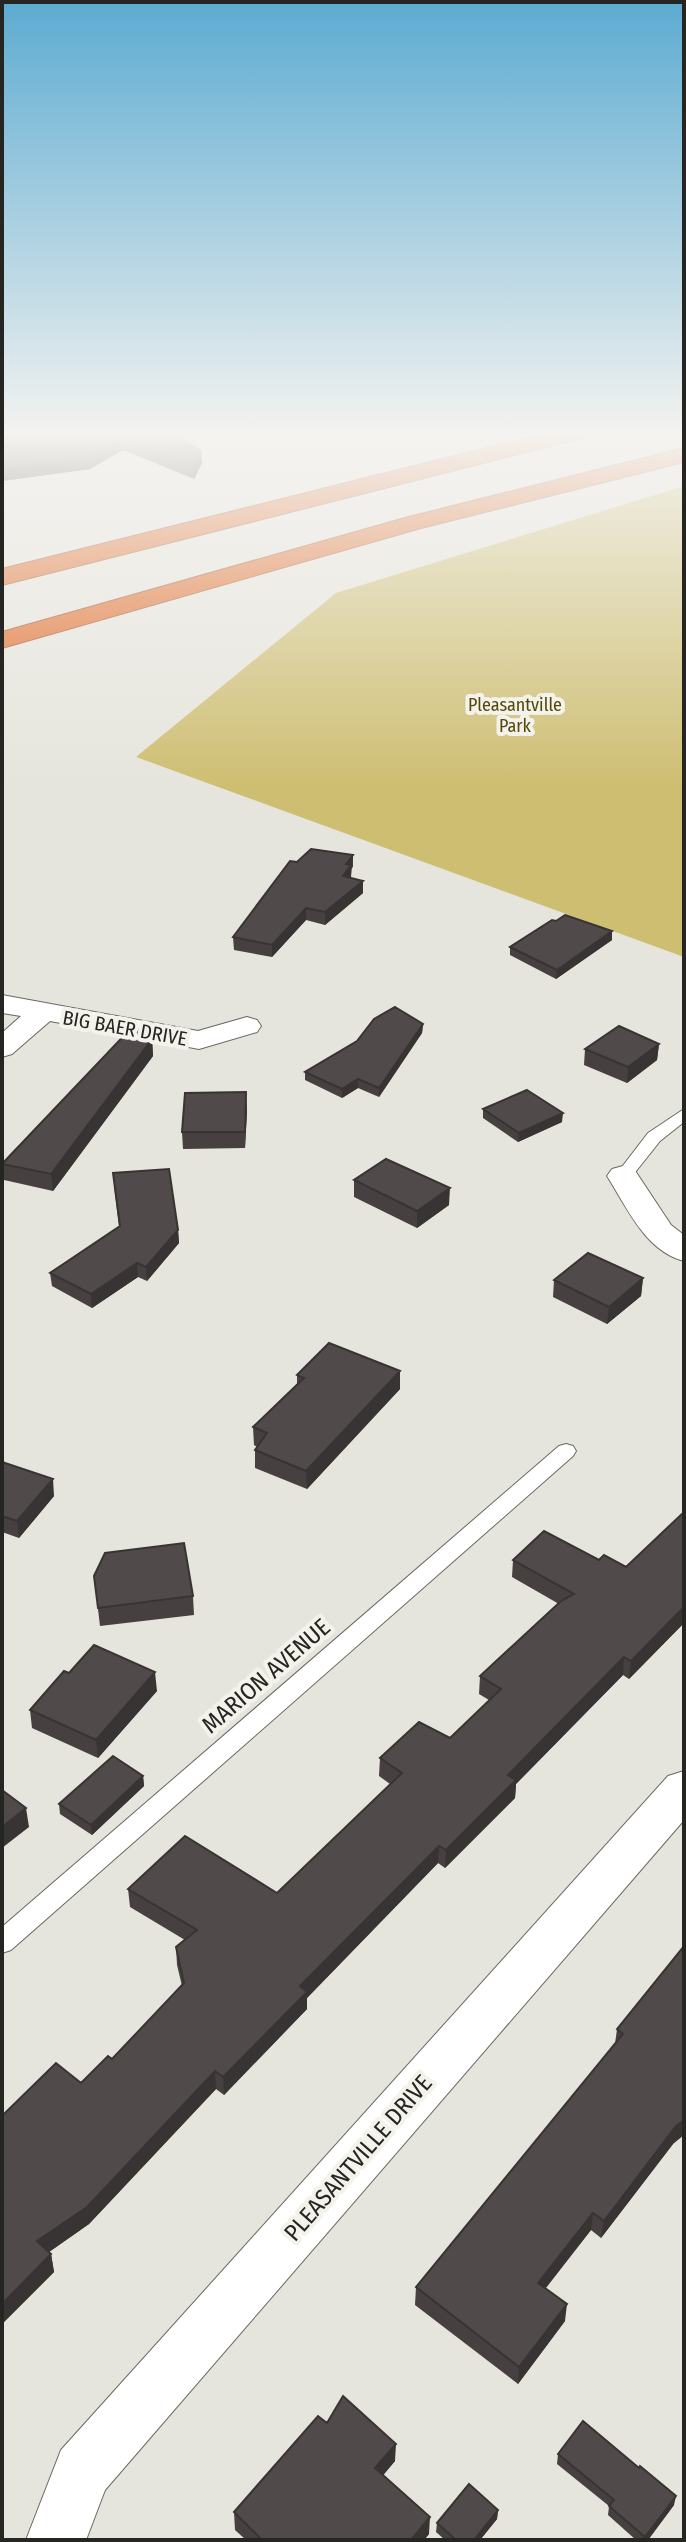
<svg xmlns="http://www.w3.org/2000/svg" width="686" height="2542" font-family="'Fira Sans Condensed',sans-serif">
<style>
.green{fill:#cebe71}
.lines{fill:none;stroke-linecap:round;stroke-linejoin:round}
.service-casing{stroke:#696861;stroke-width:2}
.minor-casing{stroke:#696861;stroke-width:2}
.motorway-casing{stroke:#9f5022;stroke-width:2}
.service{fill:#fff;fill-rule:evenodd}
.minor{fill:#fff;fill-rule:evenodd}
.motorway{fill:#e16722;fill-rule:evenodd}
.wall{fill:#464040}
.shaded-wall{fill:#393434}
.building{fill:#514a4a;stroke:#393434;stroke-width:2}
.labels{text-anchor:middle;stroke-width:8;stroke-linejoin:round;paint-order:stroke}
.far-park-label{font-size:18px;fill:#54490a;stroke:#f3f2eb}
.street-label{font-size:20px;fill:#252522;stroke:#f3f2eb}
.near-street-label{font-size:24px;fill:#252522;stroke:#f3f2eb}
</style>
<rect width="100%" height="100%" fill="#e6e5dd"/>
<path class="green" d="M684 486V957L136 757 336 593Z"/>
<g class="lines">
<g class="service-casing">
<path id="service" d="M684 1109V1122L660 1141 629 1180H617L615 1176 648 1133Z
M566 1444 573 1446 576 1451 573 1456 11 1950 2 1953V1927L559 1446Z"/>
</g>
<g class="minor-casing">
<path id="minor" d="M2 995 198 1031 247 1017 257 1020 261 1026 257 1032 199 1049 50 1021 12 1054 2 1057V1033L21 1016 2 1013Z
M623 1166 634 1169 671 1225 684 1235V1261C645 1251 627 1207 607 1176L612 1169Z
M684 1771V1820L105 2490 86 2540H26L61 2450 668 1776Z"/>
</g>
<g class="motorway-casing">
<path id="motorway" d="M550 432H589L586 437 2 585V569Z
M684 448V462L421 528 2 648V632L405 518Z"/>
</g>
<use href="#service" class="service"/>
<use href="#minor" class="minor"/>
<use href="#motorway" class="motorway"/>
</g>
<path class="wall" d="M2 432H171L201 451 202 463 194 479 123 450 90 469 2 481Z
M353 855V867L351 869V878L363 881V893L325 925 306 920 272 957 234 950 233 937Z
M556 921 612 940 556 979 510 955V947Z
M423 1024 422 1033 379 1097 358 1088 342 1098 305 1080V1072Z
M152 1039 153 1056 53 1191 4 1180 2 1164Z
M659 1044 657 1060 627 1083 584 1065 585 1049Z
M247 1109 245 1148 183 1149 182 1132Z
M483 1109 562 1122 518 1142 483 1118Z
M354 1180 449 1205 417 1228 354 1197Z
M114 1186 178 1230 179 1243 147 1281 138 1277 92 1308 52 1286 50 1273 119 1226Z
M643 1278 641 1296 607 1324 553 1297 554 1280Z
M297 1375 400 1389 307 1489 255 1468V1450L257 1447 254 1445 253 1427 297 1384Z
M2 1462 54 1496 19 1538 2 1532Z
M684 1512V1623L629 1679 623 1675 516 1784 515 1798 445 1868 438 1863 307 1998V2009L224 2095 216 2089 89 2224 49 2252 51 2254 54 2272 2 2324 81 2083 112 2059 182 1986 177 1965 176 1947 185 1940 130 1907 128 1889 277 1893 390 1784 379 1776 380 1758 450 1738 489 1700 479 1694 480 1676 559 1604 512 1577 513 1560H599L626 1567Z
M94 1576 193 1596 194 1615 100 1626Z
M157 1691 98 1758 32 1728 30 1710Z
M143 1776 144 1786 92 1835 60 1814 59 1804Z
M684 1946 673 2144 601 2238 591 2230 546 2288 565 2321 518 2384 415 2305 416 2287 615 2044 617 2029Z
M327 2423 395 2461 383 2475 429 2534 424 2540H246L235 2530 234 2512Z
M558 2454 674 2505 648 2540H636L608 2515 609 2506 557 2464Z
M498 2510 497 2519 480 2540H445L436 2532 437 2523Z"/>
<path class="shaded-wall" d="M122 438 123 450 90 469 2 481V469Z
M201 451 202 463 194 479 193 467Z
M353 855 351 877 343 888V876L346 864Z
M363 881V893L325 925V912Z
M306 908V920L272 957V945Z
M612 931V940L556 979 557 970Z
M423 1024 422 1033 379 1097V1088Z
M152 1039 153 1056 53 1191 51 1174Z
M659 1044 657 1060 627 1083 628 1067Z
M358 1079V1088L342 1098V1089Z
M246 1092 247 1109 245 1148V1132Z
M563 1113 562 1122 518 1142 519 1133Z
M450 1188 449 1205 417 1228V1211Z
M178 1230 179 1243 147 1281 146 1267Z
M137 1263 138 1277 92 1308 91 1294Z
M643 1278 641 1296 607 1324 609 1307Z
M400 1371V1389L307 1489 306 1471Z
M53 1479 54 1496 19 1538 17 1521Z
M684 1607V1623L629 1679 631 1661Z
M624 1657 623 1675 516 1784 515 1798 445 1868 446 1850 508 1775Z
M155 1672 157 1691 98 1758 96 1740Z
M143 1776 144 1786 92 1835 91 1825Z
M26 1808 29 1827 2 1848V1827Z
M439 1846 438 1863 307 1998V2009L224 2095 223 2077 300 1986Z
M215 2071 216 2089 89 2224 39 2259 37 2241Z
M684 2120V2135L673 2144 601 2238 604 2221 676 2126Z
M593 2213 591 2230 536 2300 538 2283Z
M51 2254 54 2272 2 2324V2304Z
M567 2304 565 2321 518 2384 519 2367Z
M396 2444 395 2461 375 2485V2468Z
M676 2496 674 2505 648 2540H645V2537Z
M498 2510 497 2519 480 2540H474Z
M430 2517 429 2534 424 2540H411Z"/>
<path class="building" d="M2 432H171L201 451 193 467 122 438 89 457 2 469Z
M311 849 353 855 346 864 351 865 343 876 363 881 325 912 306 908 272 945 233 937 290 861 297 862Z
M565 915 612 931 557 970 510 947 552 920 556 921Z
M395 1007 423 1024 379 1088 358 1079 342 1089 305 1072 357 1041 374 1019Z
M134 1025 152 1039 51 1174 2 1164Z
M619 1026 659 1044 628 1067 585 1049Z
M527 1090 563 1113 519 1133 483 1109Z
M246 1092 245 1132H182L185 1093Z
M386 1159 450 1188 417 1211 354 1180Z
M169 1169 178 1230 146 1267 137 1263 91 1294 50 1273 120 1226 113 1173Z
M588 1253 643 1278 609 1307 554 1280Z
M329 1343 400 1371 306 1471 255 1450 267 1433 253 1427 304 1378 297 1375Z
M2 1462 53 1479 17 1521 2 1516Z
M684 1512V1607L631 1661 624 1657 508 1775 516 1780 446 1850 439 1846 300 1986 307 1992 223 2077 215 2071 87 2207 37 2241 51 2254 2 2304V2116L56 2063 81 2083 108 2056 112 2059 184 1983 176 1947 197 1930 128 1889 185 1836 277 1893 402 1773 380 1758 419 1722 450 1738 501 1689 480 1676 561 1601 574 1594 513 1560 544 1531 599 1560 604 1555 626 1567Z
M184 1543 193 1596 98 1608 94 1576 105 1553Z
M94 1645 155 1672 96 1740 30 1710 64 1671 69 1673Z
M113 1756 143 1776 91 1825 59 1804Z
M2 1790 26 1808 2 1827Z
M684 1946V2120L676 2126 604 2221 593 2213 538 2283 567 2304 519 2367 416 2287 623 2034 617 2029Z
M343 2396 396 2444 375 2468 430 2517 411 2540H262L234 2512 318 2416 327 2423Z
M583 2421 639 2468 640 2466 676 2496 645 2537 609 2506 614 2500 558 2454Z
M469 2484 498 2510 474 2540H456L437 2523Z"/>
<linearGradient id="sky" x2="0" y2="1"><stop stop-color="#5cabd1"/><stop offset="0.55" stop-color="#f4f3f0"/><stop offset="1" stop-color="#f4f3f0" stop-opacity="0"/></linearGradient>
<rect width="686" height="788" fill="url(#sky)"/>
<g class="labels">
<g class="far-park-label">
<text x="515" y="711">Pleasantville<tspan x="515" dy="21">Park</tspan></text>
</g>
<g class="street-label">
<text transform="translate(125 1028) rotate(10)" y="7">BIG BAER DRIVE</text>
</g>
<g class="near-street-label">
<text transform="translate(266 1676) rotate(-41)" y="8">MARION AVENUE</text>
<text transform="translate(358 2158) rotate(-49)" y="8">PLEASANTVILLE DRIVE</text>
</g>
</g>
<rect width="686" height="2542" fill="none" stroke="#252522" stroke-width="8"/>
</svg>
